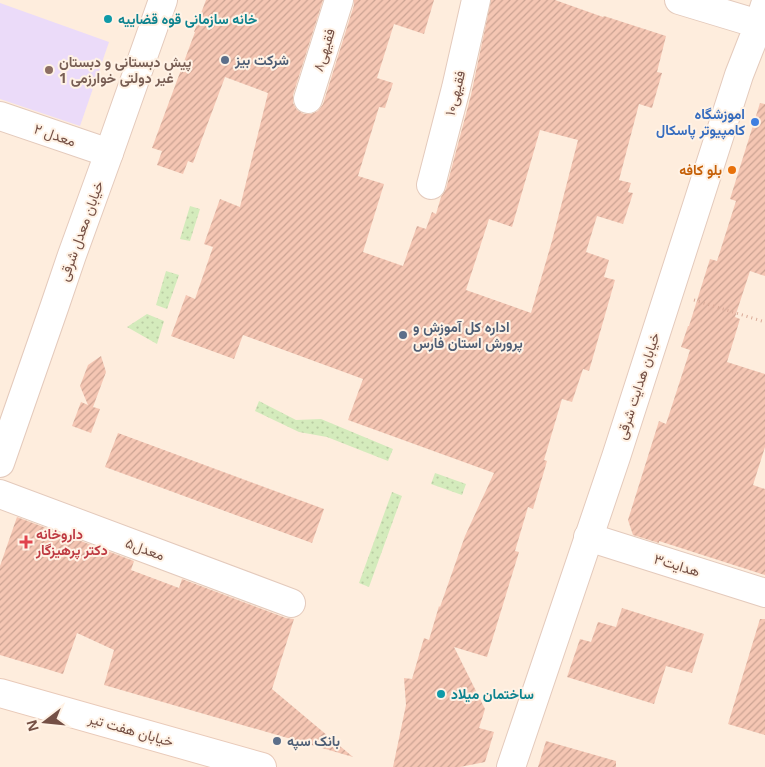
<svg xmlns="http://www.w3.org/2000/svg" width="765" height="767" font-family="'Open Sans',Vazirmatn,sans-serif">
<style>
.education{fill:#ebdbf9}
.grass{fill:url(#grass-dots)}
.building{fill:url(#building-hatch);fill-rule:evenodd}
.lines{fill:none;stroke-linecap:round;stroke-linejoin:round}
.minor-casing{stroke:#e4cabc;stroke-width:30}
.tertiary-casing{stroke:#e4cabc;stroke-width:30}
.secondary-casing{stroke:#e9cab9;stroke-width:30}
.path{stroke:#d9a997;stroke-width:3;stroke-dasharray:1 4;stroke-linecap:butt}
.minor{stroke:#fff;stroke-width:28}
.tertiary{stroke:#fff;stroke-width:28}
.secondary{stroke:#fff;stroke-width:28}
.culture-dot{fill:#0f9aa8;stroke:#fff2e5;stroke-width:2}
.service-dot{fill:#5c6f8a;stroke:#fff2e5;stroke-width:2}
.education-dot{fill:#8d6e63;stroke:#fff2e5;stroke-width:2}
.shop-dot{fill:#3f7fe0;stroke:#fff2e5;stroke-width:2}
.food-dot{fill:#e8710a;stroke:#fff2e5;stroke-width:2}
.health-dot{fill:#e0444e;stroke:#fff2e5;stroke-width:2}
.labels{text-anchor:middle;stroke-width:4;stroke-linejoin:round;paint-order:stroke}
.culture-label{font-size:14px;font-weight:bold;fill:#0d838f;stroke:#fff2e5;text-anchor:start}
.street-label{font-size:14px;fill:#755045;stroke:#fff2e5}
.service-label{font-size:14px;font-weight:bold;fill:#4e5e75;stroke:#fff2e5;text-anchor:start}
.education-label{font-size:14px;font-weight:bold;fill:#785e54;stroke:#fff2e5;text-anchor:start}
.shop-label{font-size:14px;font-weight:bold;fill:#366cbe;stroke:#fff2e5;text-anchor:end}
.food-label{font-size:14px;font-weight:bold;fill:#c56008;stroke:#fff2e5;text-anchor:end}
.health-label{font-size:14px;font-weight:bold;fill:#be3a42;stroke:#fff2e5;text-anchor:start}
</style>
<defs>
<pattern id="grass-dots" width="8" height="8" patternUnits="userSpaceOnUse" patternTransform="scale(1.25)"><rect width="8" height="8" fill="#d4ebbc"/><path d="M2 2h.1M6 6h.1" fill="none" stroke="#b9cba3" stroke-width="1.8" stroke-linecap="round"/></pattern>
<pattern id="building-hatch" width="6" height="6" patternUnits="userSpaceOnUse" patternTransform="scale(1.25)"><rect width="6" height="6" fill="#f5c6b3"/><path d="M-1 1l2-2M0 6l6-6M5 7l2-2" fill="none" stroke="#cba393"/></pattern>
</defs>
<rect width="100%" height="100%" fill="#feeddd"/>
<path class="education" d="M0 3 109 42 80 126 0 99Z"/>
<path class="grass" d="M190 206 200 209 190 241 180 239Z
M166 271 179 275 167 309 156 305Z
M147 314 164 321 157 344 127 327Z
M259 401 296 420 321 419 393 449 388 461 327 437 299 432 255 411Z
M435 473 466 484 462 495 431 484Z
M392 492 402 496 369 587 359 583Z"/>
<path class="building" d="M206 0H323L293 95V103L297 110 304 114H311L318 111 323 104 354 5V0H434L424 34 394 24 377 78 393 83 385 108 379 107 358 176 384 184 363 252 403 266 417 226 426 229 432 212 436 214 441 197 446 189 471 95 491 0H555L603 17 604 16 666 36 657 72 662 73 652 108 639 104 619 180 631 183 628 192 633 193 623 224 597 216 586 252 609 260 604 277 615 280 589 371 583 369 572 402 562 399 544 460 547 461 533 509 528 507 515 551 519 552 487 657 454 647 485 709 479 728 494 732 485 762 460 767H393L406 705 404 678 412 679 424 638 429 640 439 606 440 607 465 536 494 473 348 420 363 379 243 335 234 359 171 336 186 295 195 299 213 247 204 244 220 199 240 207 268 93 225 77 193 163 188 161 183 174 157 165 162 151 152 148 195 32H194ZM540 130 578 140 552 241 531 313 466 290 489 219 512 227Z
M760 103 765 104V276L750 271 735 317 740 319 727 362 765 374V447L753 485 765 489V575L659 541V543L633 535 628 520 659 421 666 424 690 350 681 347 688 326H689L710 259 717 261 736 201 730 199Z
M101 356 106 372 93 407 100 409 91 433 72 426 81 402 88 405 80 386 88 365Z
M118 433 324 509 312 543 105 467Z
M17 517 134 561 131 570 179 588 182 579 286 618 294 619 272 689 353 757 104 685 114 650 77 633 63 674 0 655V566Z
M622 608 704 634 692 673 666 666 654 704 567 677 580 639 591 642 598 622 616 627Z
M760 619H765V735L728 724Z
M546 741 616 761V767H538Z"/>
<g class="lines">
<g class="minor-casing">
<path id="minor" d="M308 99 339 0
M0 116 109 153
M431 185 456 88 476 0
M0 494 291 603
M588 537 765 593"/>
</g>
<g class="tertiary-casing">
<path id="tertiary" d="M679 0 765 26
M0 463 55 305 72 255 109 153 163 0
M511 767 616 457 739 75 759 24 765 5"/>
</g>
<g class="secondary-casing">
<path id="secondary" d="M0 693 262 767"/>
</g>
<path class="path" d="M694 300 765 322"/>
<use href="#minor" class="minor"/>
<use href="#tertiary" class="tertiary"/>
<use href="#secondary" class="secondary"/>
</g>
<g class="culture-dot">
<circle cx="108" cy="19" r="5"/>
<circle cx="441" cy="694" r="5"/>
</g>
<g class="service-dot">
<circle cx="225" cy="60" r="5"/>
<circle cx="403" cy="335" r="5"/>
<circle cx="277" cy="741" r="5"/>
</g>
<circle class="education-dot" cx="49" cy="70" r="5"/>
<circle class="shop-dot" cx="755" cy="122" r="5"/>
<circle class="food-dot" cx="732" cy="170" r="5"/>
<path class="health-dot" d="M23.5 534.5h5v5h5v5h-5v5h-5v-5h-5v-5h5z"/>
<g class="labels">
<g class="culture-label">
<text x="118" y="24">خانه سازمانی قوه قضاییه</text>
<text x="451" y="699">ساختمان میلاد</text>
</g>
<g class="street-label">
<text transform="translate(324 50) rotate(-73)" y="5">فقیهی۸</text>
<text transform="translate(455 93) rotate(-76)" y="5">فقیهی۱۰</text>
<text transform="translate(55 135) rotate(19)" y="5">معدل ۲</text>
<text transform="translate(81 231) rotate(-70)" y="5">خیابان معدل شرقی</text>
<text transform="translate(638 386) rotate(-72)" y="5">خیابان هدایت شرقی</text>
<text transform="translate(145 549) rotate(20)" y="5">معدل۵</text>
<text transform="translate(677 565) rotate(17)" y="5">هدایت۳</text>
<text transform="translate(131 730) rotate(16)" y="5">خیابان هفت تیر</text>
</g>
<g class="service-label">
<text x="235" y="65">شرکت بیز</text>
<text x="413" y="332">اداره کل آموزش و<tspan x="413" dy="16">پرورش استان فارس</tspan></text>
<text x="287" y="746">بانک سپه</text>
</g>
<g class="education-label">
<text x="59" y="67">پیش دبستانی و دبستان<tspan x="59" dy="16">غیر دولتی خوارزمی 1</tspan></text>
</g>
<g class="shop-label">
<text x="745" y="119">اموزشگاه<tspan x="745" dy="16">کامپیوتر پاسکال</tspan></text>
</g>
<g class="food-label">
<text x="722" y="175">بلو کافه</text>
</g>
<g class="health-label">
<text x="36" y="539">داروخانه<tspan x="36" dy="16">دکتر پرهیزگار</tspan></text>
</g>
</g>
<g transform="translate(45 722) rotate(254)" stroke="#fff2e5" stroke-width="4" paint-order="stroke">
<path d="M0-4L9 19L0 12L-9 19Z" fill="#755045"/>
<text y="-8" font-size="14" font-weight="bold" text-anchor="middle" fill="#755045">N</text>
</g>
</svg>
